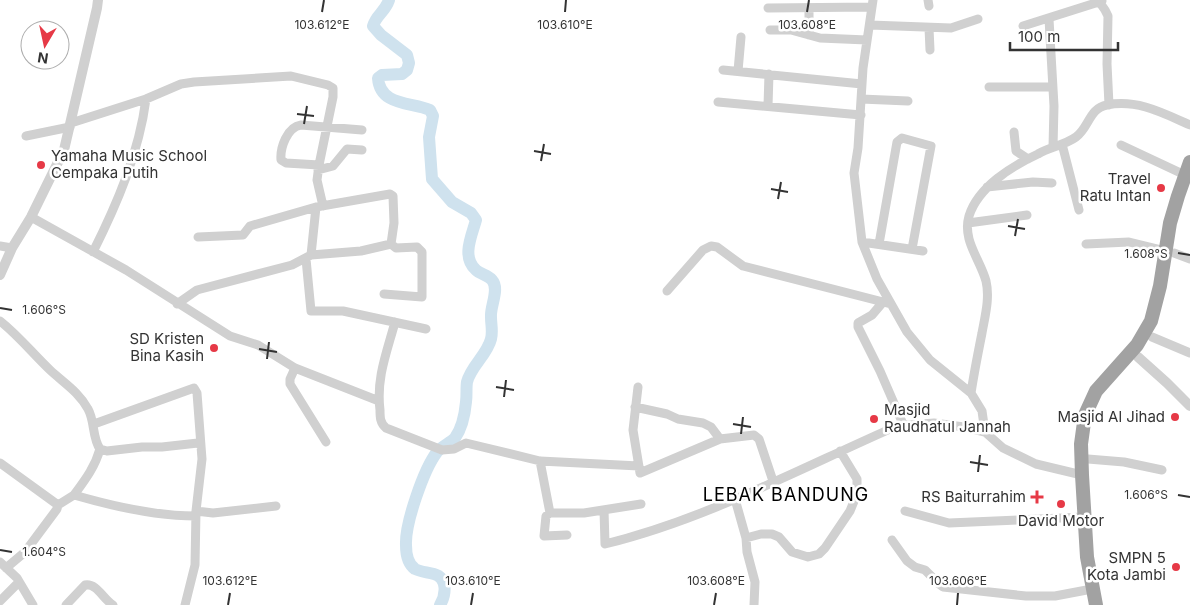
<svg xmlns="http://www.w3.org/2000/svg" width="1190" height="605" font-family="Inter,sans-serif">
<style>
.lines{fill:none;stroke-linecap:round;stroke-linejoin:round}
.river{stroke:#cfe2ee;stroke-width:12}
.minor{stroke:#d0d0d0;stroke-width:9}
.tertiary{stroke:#d0d0d0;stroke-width:10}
.trunk{stroke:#a2a2a2;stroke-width:14}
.ticks{fill:none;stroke:#333;stroke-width:2}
.poi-dot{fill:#e63946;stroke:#fff;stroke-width:2}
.labels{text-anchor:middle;stroke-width:5;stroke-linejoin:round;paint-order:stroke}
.poi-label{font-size:15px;fill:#333;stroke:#fff;text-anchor:end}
.quarter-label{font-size:18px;letter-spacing:1px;fill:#000;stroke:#fff}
.ticks-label{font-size:12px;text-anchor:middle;fill:#333;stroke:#fff;stroke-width:5;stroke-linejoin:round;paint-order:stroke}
</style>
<rect width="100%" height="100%" fill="#fff"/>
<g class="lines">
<path class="river" d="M389 0C385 12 376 15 373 26L381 35 407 55 409 63 407 70 402 74 382 75 378 78C380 106 411 102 430 110L433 116 429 137 432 179 452 202 471 213 476 220C472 235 461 257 476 270 480 274 488 275 492 280 500 289 490 306 491 317 491 325 493 331 491 339 487 355 471 366 467 382 466 388 467 395 466 402 465 413 462 428 455 438 450 443 442 446 437 452 424 469 405 523 406 545 406 553 408 564 415 569 421 572 427 572 434 574 448 578 446 595 440 605"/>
<path class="minor" d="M873 0 863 68 858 148 854 173 862 242 877 279 907 332 930 360 971 393 982 411 985 432
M928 0 929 6
M1098 0 1105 10 1108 16 1107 64 1109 105
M768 8 872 7
M1049 19 1054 106 1053 147
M870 25 951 28 978 19
M1023 26 1102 1
M929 28 930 50
M770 30H791L820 38 867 40
M809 35V8
M723 70 862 84
M738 71 741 37
M989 87H1053
M861 99 908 101
M718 102 861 115
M768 106 769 74
M71 123 146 99 181 84 194 82 291 76 328 85 333 88V97L319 165 317 180 323 206
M1014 132 1016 151 1028 159
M26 136 70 127
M1062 144 1079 210
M1121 145 1185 175
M319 165 286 163 281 160C280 148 287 127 301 125L362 130
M318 170 333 166 347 149 362 150
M987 187 1033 182 1052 183
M31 217 126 270 230 336 258 345 295 368 379 401
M968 223 1027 215
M862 242 923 251
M879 244 897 142 902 138 931 146 912 249
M1086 244 1129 242 1166 251
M0 246 12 248
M93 252C117 204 139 153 146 99
M1174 253 1190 259
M311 255 316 207
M306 259 311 311H343L426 329
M667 291 703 250 711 246 717 247 743 266 891 304
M384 294 422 297V252L417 247 396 248 391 244
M883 302 872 315 858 323V327L880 371 903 424
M177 304 197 290 292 265 311 255 361 251 391 244 394 223 393 196 390 194 316 207 264 222 250 226 243 235 198 237
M0 321C19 336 33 354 50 370 64 383 79 392 88 409 95 421 92 438 100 449L107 451 142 447H162L198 443 201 446 202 459 196 511 195 565 185 605
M395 322C387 352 376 378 380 410 380 417 380 423 386 428L442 450 454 449 466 443 540 461 639 466
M1152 337 1190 353
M295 368 290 379V384L326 442
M638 387 633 430 640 473 720 439 754 435 759 439 773 481
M971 393C974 373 978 353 982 333 985 316 990 298 986 281 980 259 962 240 969 216 978 187 1012 166 1038 154 1050 147 1065 145 1076 137 1089 128 1089 108 1107 105 1137 99 1163 113 1190 125
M635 407 667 414 678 419 703 423 711 427 720 439
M94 424 194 388 197 393 201 446
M1088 459 1124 462 1162 470
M540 461 550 513
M0 463 58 505
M74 495C85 480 95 467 100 449
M735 499 746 538 747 552 755 582 754 605
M604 510 605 544C707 519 801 468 897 426L934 423 964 427 985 432 1003 448 1036 464 1082 475
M196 511 213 513 276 506
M905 511 949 523 1084 517
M567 535 544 536 546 516 550 513H584L641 504
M746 538 761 534H772L779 537 792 552 808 557 819 554 825 548 850 511 857 494V479L840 451
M892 540 907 561 915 567 925 570 939 584 943 587 1026 596H1055L1092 589
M0 562 17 578 33 605
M6 568 25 552 57 509 58 505 74 495C112 506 156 516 196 516
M0 601 19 582
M66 605 85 585C97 583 103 599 113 605"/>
<path class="tertiary" d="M0 275 12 248 31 217 64 150 97 8 98 0
M1138 357 1167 383 1190 406"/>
<path class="trunk" d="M1096 605 1087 557 1082 475 1081 444 1085 415 1096 391 1137 345 1151 321 1160 286 1170 223 1178 196 1190 162"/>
</g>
<path class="ticks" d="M322 12 324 0M565 12 566 0M807 12 809 0M297 114 314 116M304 124 307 106M534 151 551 154M541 161 544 144M771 189 788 192M778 199 781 182M1008 226 1025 229M1015 236 1018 219M1178 253 1190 255M0 308 12 310M259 349 277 352M267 359 269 342M496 387 514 390M504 397 506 380M733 424 751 427M741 434 743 417M970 462 988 465M978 472 980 455M1178 495 1190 497M0 550 12 552M228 605 230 593M471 605 473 593M714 605 716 593M957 605 958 593"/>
<g class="poi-dot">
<circle cx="41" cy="165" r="5"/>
<circle cx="1161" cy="188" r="5"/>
<circle cx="214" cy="348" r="5"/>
<circle cx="1175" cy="417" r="5"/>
<circle cx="874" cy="419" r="5"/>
<path d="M1034.5 489.5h5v5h5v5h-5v5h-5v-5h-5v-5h5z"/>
<circle cx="1061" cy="504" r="5"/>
<circle cx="1176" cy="567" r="5"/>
</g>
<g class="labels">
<g class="poi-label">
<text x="51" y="161" text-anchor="start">Yamaha Music School<tspan x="51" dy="17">Cempaka Putih</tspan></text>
<text x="1151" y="184">Travel<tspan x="1151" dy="17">Ratu Intan</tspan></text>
<text x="204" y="344">SD Kristen<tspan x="204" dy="17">Bina Kasih</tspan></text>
<text x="884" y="415" text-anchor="start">Masjid<tspan x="884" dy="17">Raudhatul Jannah</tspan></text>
<text x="1165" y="422">Masjid Al Jihad</text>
<text x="1026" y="502">RS Baiturrahim</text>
<text x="1061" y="526" text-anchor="middle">David Motor</text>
<text x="1166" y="563">SMPN 5<tspan x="1166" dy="17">Kota Jambi</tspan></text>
</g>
<g class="quarter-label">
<text x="786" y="501">LEBAK BANDUNG</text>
</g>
</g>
<g class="ticks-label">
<text x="322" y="29">103.612°E</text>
<text x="565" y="29">103.610°E</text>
<text x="807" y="29">103.608°E</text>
<text x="1146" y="258">1.608°S</text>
<text x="44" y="314">1.606°S</text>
<text x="1146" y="499">1.606°S</text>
<text x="44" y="556">1.604°S</text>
<text x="230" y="585">103.612°E</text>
<text x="473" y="585">103.610°E</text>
<text x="716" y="585">103.608°E</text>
<text x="958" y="585">103.606°E</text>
</g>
<g transform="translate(45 45) rotate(189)"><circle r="24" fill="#ffffff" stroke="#adadad"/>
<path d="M0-4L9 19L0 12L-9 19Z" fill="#e63946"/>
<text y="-8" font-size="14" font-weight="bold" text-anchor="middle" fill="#333333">N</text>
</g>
<path d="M1010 42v8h108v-8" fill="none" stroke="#333333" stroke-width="2.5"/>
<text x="1018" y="42" font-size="15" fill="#333333" stroke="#ffffff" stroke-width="4" paint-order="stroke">100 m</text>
</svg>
